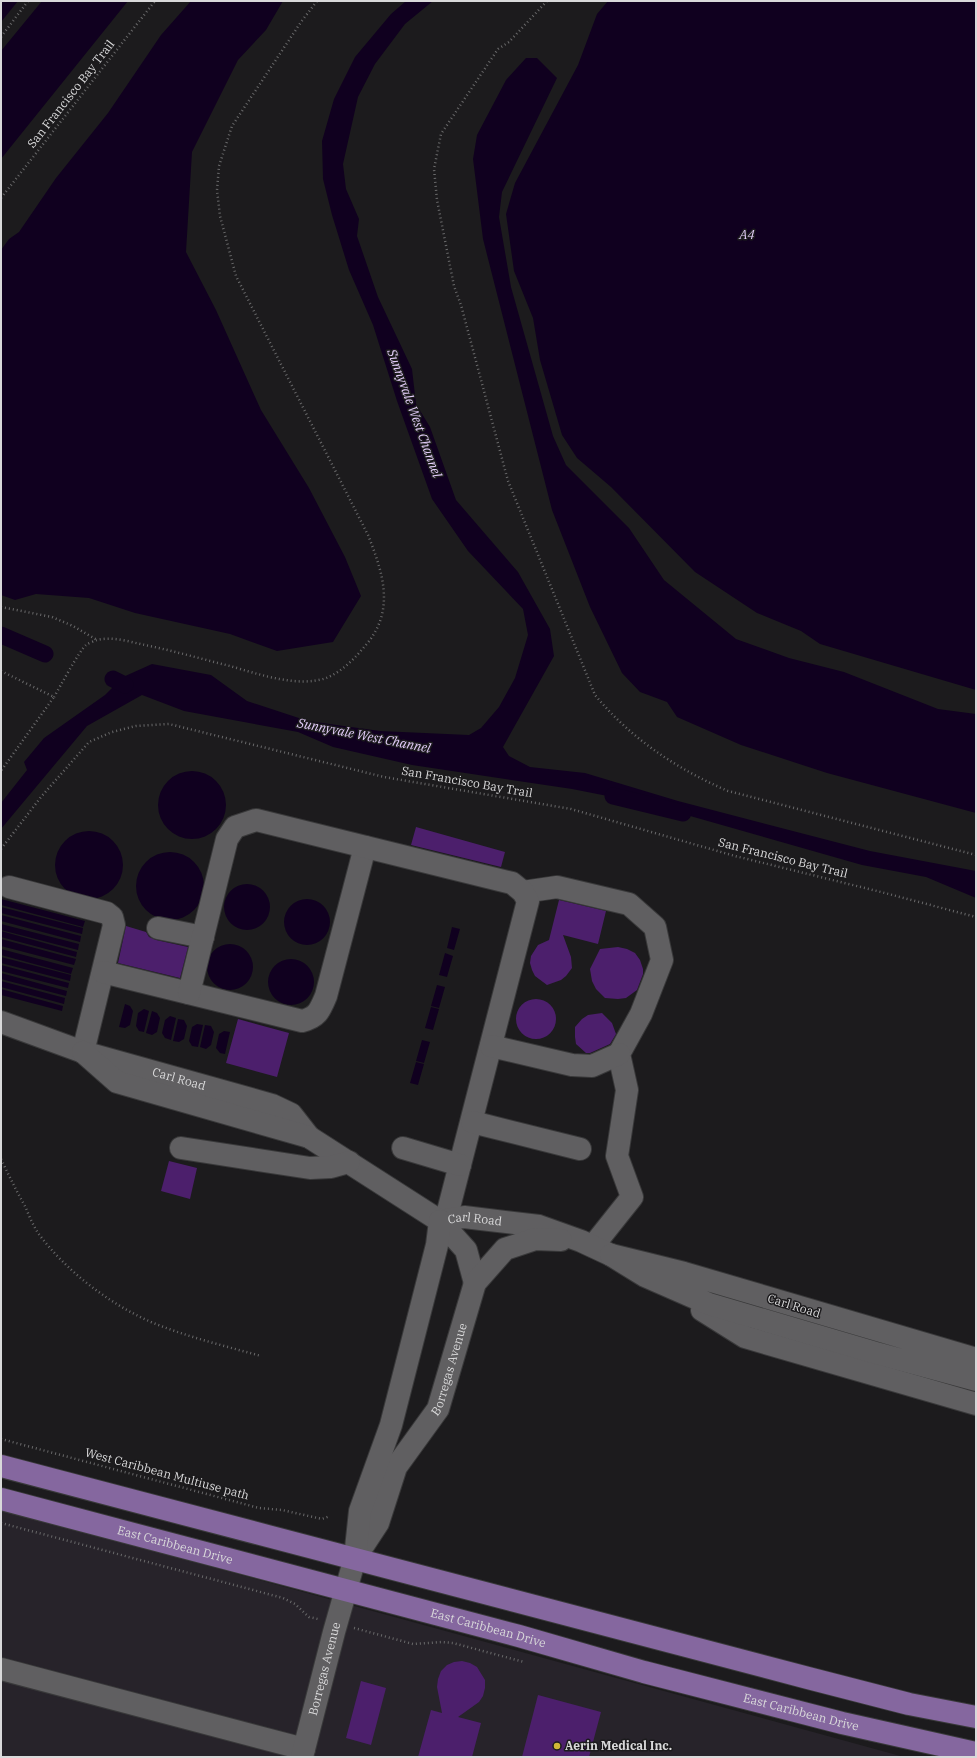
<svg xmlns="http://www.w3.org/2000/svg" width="977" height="1758" font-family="'IBM Plex Serif',serif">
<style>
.built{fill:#27232a}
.water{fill:#10001f}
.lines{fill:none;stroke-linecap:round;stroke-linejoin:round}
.canal{stroke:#10001f;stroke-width:17}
.building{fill:#4c1f6c}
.minor-casing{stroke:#39393a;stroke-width:24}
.major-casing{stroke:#39393a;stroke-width:24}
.path{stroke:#6a6a6b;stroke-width:2.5;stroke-dasharray:1 3;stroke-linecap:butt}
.minor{stroke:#605f61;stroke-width:22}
.major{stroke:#85679f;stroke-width:22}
.poi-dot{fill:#d0b736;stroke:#1c1b1d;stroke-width:1.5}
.labels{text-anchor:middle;stroke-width:3;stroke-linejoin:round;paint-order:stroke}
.street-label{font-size:12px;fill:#d9d9da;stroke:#1c1b1d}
.poi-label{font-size:12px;font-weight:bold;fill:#d9d9da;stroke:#1c1b1d;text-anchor:start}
.water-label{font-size:13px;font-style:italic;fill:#e4cefa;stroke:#1c1b1d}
</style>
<rect width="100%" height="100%" fill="#1c1b1d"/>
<path class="built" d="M1 1509 904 1757H1Z"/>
<path class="water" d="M1 1H18L1 22Z
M42 1H128L1 159V51Z
M191 1H283L266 30 238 60 192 152 186 252 216 310 261 410 309 488 345 557 361 596 333 642 277 651 230 634 135 613 89 598 36 594 15 600 1 595V250L9 239 19 232 56 178 108 113 161 35Z
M406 1H433L405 24 375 64 358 97 343 164 346 189 359 219 357 236 378 297 412 369 416 404 430 427 456 500 518 572 550 629 554 656 503 747 509 756 530 767 585 773 678 801 870 851 976 871V898L926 877 862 865 648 804 572 789 412 765 333 747 298 732 184 711 142 695 87 726 1 829V803L27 770 24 762 44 738 105 695 123 677 152 664 211 675 247 701 308 721 380 731 469 735 481 728 499 707 515 678 528 635 523 609 468 551 432 499 397 401 373 325 349 270 332 215 323 179 322 141 334 99 355 57 391 14Z
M608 1H976V690L820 644 801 631 757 613 695 572 611 487 577 458 562 435 540 360 533 318 514 271 506 214 515 183 578 65 597 14Z
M526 58H537L557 78 502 192 499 217 511 287 553 436 566 465 629 528 664 580 736 639 789 658 844 672 938 709 976 714V813L827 773 741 745 677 717 667 702 640 692 622 673 590 607 552 510 483 239 473 159 477 135 506 80Z
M158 805a34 34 0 1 1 68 0a34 34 0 1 1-68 0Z
M55 865a34 34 0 1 1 68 0a34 34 0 1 1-68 0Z
M136 886a34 34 0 1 1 68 0a34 34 0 1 1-68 0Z
M224 907a23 23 0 1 1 46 0a23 23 0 1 1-46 0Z
M284 922a23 23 0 1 1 46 0a23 23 0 1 1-46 0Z
M1 899 85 921 83 927 1 905Z
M1 907 83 928 82 934 1 913Z
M1 915 81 936 80 942 1 921Z
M1 924 79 944 78 950 1 930Z
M452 927 460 929 454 950 447 948Z
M1 931 77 952 76 957 1 937Z
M1 939 76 959 74 965 1 946Z
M207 967a23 23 0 1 1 46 0a23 23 0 1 1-46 0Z
M1 949 73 968 71 974 1 955Z
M445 953 453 956 447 977 439 975Z
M1 957 71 975 70 981 1 963Z
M268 982a23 23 0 1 1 46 0a23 23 0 1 1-46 0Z
M1 965 69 983 68 988 1 971Z
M1 973 67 991 66 996 1 979Z
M1 981 65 998 64 1004 1 987Z
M437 985 445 987 439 1008 431 1006Z
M1 989 63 1006 62 1011 1 995Z
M125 1004 130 1006 133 1011 130 1025 125 1028 119 1027Z
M431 1007 439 1009 433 1030 425 1028Z
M144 1009 149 1011 144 1032 139 1031 136 1026 138 1013Z
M152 1011 157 1013 160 1018 157 1032 152 1035 146 1033Z
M170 1016 176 1018 171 1040 165 1038 162 1033 165 1020Z
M178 1019 184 1020 187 1026 184 1039 179 1042 173 1041Z
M197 1024 203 1025 198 1047 192 1046 189 1041 192 1027Z
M205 1025 211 1026 214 1032 211 1045 206 1049 200 1047Z
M224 1031 230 1032 225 1054 220 1053 216 1048 219 1034Z
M422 1040 430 1042 424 1063 416 1061Z
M416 1062 424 1064 418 1085 410 1083Z"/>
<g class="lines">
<path class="canal" d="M1 635 45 654
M113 679 125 685
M613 796 683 813"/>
</g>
<path class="building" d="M416 827 505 852 501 867 411 845Z
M559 900 606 911 598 944 563 935 571 957 572 968 566 976 561 980 547 985 535 976 532 970 530 963 531 956 538 945 549 940Z
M126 926 146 932 149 937 156 940 188 947 180 978 118 963Z
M618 947 627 949 635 953 640 960 643 969V974L637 990 626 998 618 999 605 998 596 989 592 981 590 969 600 949Z
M516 1019a20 20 0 1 1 40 0a20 20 0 1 1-40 0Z
M602 1013 612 1023 616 1034 610 1044 590 1053H586L576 1044 575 1037V1027L582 1019 588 1015Z
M238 1019 289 1033 277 1077 226 1063Z
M169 1161 197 1168 190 1199 161 1191Z
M462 1661 470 1663 477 1667 485 1680V1688L483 1696 479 1702 458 1717 481 1723 472 1757H418L431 1710 442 1713 437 1687 438 1679 441 1671 447 1665 454 1662Z
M361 1681 386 1688 371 1745 346 1738Z
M538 1695 601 1712 589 1757H522Z"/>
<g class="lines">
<g class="minor-casing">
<g id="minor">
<path d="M9 887 107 913 112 917 114 925 83 1052"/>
<path d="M523 892 557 887 629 904 655 927 662 960 641 1014 619 1054 627 1090 617 1156 632 1197 593 1246"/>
<path d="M158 928 203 937"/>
<path d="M103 972 302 1021C318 1017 320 1010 326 996L365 847"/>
<path d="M189 993 227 839 235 827 256 820 512 883 523 892 528 901 446 1219"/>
<path id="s1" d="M1 1022 83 1052 272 1105 291 1114 309 1137"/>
<path d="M491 1046 572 1065 592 1066 619 1054"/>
<path id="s2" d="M83 1052 117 1082 309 1137 440 1221 464 1217 539 1226 581 1241 611 1255"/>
<path d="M472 1122 580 1149"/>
<path d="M181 1148 310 1168 331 1167 349 1162"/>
<path d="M403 1148 460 1165"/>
<path d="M440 1221 466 1250 475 1283"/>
<path d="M702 1310 745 1337 976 1404"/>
<path d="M976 1359 684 1273 611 1255 645 1276 709 1304 876 1353 976 1380"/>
<path id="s3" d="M357 1555 378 1523 396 1467 438 1409 475 1283 505 1249 535 1239 561 1240"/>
<path d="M1 1669 304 1749"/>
<path id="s4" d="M302 1757 334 1632 355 1558 360 1511 391 1425 437 1245 440 1221"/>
</g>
</g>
<g class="major-casing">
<g id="major">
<path d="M1 1466 808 1678 909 1704 976 1717"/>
<path id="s5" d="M1 1499 519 1636 644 1672 842 1723 976 1753"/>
</g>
</g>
<path class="path" d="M547 1 509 42 498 49 441 134 434 169 437 200 454 286 461 305 508 481 595 695C631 739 677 769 728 791L976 855
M1 37 28 1
M1 198 155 1
M1 607 52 617 73 626 97 640
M1 671 54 697 1 771
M54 697C60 687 79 651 86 645 89 643 94 641 97 640 113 636 130 642 145 645 174 651 202 659 230 666 258 674 298 688 326 678 342 672 355 658 365 646 396 611 383 573 368 535L236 276 220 216 217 190 219 166 232 126 301 22 317 1
M1 849 41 797 89 742 112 732 136 726 169 724 384 777 571 809 735 856 881 892 976 917
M1 1159C9 1176 17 1192 26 1208 29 1216 33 1225 38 1233 66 1271 108 1303 151 1322 187 1337 225 1346 261 1356
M1 1439 259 1508 282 1510 322 1519 330 1516
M1 1523 283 1598 295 1604 309 1617 318 1619
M354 1628 413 1644 442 1642 453 1643 524 1662"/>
<use href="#minor" class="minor"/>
<use href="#major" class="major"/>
</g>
<circle class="poi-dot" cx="557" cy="1746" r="4"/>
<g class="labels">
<g class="street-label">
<text transform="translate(71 94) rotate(-52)" y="4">San Francisco Bay Trail</text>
<text transform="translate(467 782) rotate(10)" y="4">San Francisco Bay Trail</text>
<text transform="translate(783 858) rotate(14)" y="4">San Francisco Bay Trail</text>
<text dy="4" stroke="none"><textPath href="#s1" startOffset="187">Carl Road</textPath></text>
<text dy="4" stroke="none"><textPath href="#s2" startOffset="436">Carl Road</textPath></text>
<text transform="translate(794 1306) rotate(17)" y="4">Carl Road</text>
<text dy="4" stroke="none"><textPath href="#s3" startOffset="210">Borregas Avenue</textPath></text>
<text transform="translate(167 1474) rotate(15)" y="4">West Caribbean Multiuse path</text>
<text dy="4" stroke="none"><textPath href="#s5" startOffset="180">East Caribbean Drive</textPath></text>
<text dy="4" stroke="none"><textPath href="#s5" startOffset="504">East Caribbean Drive</textPath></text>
<text dy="4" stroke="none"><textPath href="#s4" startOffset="91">Borregas Avenue</textPath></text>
<text dy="4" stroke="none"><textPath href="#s5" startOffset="828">East Caribbean Drive</textPath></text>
</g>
<g class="poi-label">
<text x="565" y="1750">Aerin Medical Inc.</text>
</g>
<g class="water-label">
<text x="747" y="239">A4</text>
<text transform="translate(415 413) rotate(70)" y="5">Sunnyvale West Channel</text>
<text transform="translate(364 735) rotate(11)" y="5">Sunnyvale West Channel</text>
</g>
</g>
<rect width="977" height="1758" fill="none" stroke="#d9d9da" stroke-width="4"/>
</svg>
